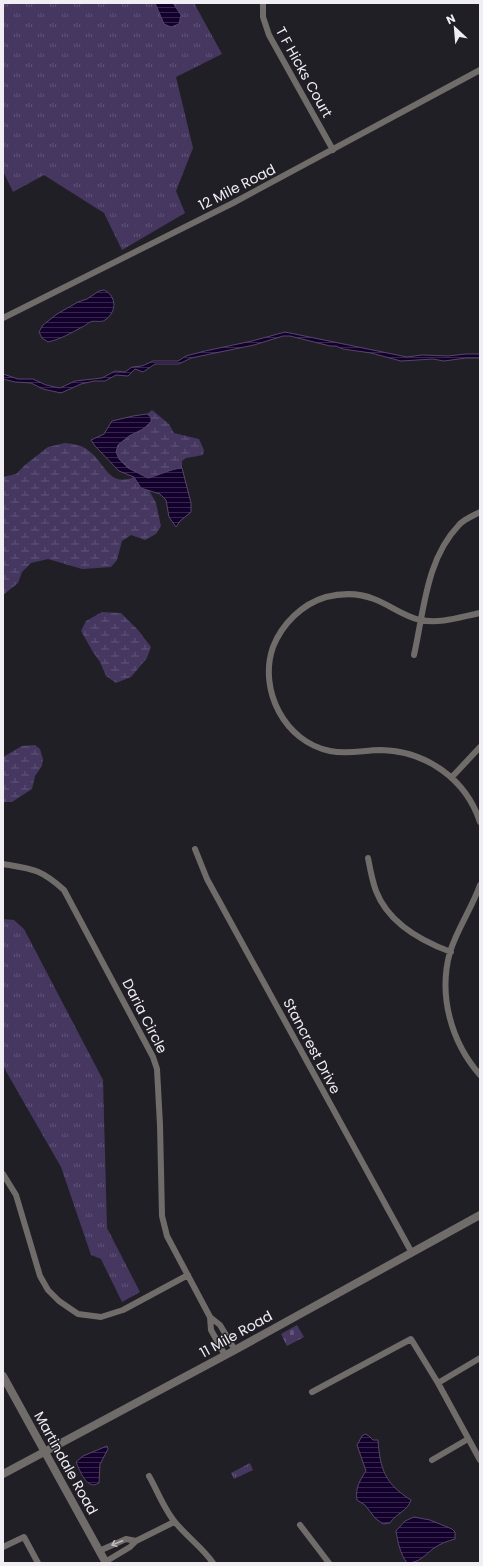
<svg xmlns="http://www.w3.org/2000/svg" width="483" height="1566" font-family="Poppins,sans-serif">
<style>
.grass{fill:url(#grass-tufts)}
.wetland{fill:url(#wetland-marsh)}
.cemetery{fill:url(#cemetery-stones)}
.water{fill:url(#water-rules);stroke:#564768}
.lines{fill:none;stroke-linecap:round;stroke-linejoin:round}
.minor{stroke:#706c69;stroke-width:6}
.tertiary{stroke:#706c69;stroke-width:8}
.oneway{stroke:#bdbabc}
.labels{text-anchor:middle;stroke-width:3;stroke-linejoin:round;paint-order:stroke}
.street-label{font-size:14px;fill:#f0eef3;stroke:#211f26}
</style>
<defs>
<pattern id="grass-tufts" width="24" height="20" patternUnits="userSpaceOnUse"><rect width="24" height="20" fill="#453760"/><path d="M3 7l-1-3M5 7V3M7 7l1-3M15 17l-1-3M17 17v-4M19 17l1-3" fill="none" stroke="#605477"/></pattern>
<pattern id="wetland-marsh" width="20" height="14" patternUnits="userSpaceOnUse"><rect width="20" height="14" fill="#453760"/><path d="M1 5h8M5 5V1M11 12h8M15 12V8" fill="none" stroke="#605477"/></pattern>
<pattern id="cemetery-stones" width="16" height="16" patternUnits="userSpaceOnUse"><rect width="16" height="16" fill="#453760"/><path d="M2 7V4a2 2 0 0 1 4 0v3zM10 15v-3a2 2 0 0 1 4 0v3z" fill="#605477"/></pattern>
<pattern id="water-rules" width="6" height="5" patternUnits="userSpaceOnUse"><rect width="6" height="5" fill="#14002d"/><path d="M0 2.5h6" fill="none" stroke="#36264c"/></pattern>
</defs>
<rect width="100%" height="100%" fill="#211f26"/>
<path class="grass" d="M3 3H194L222 54 176 77 193 148 176 191 185 213 122 250 104 213 44 175 13 192 3 171Z
M3 919 14 920 24 929 103 1080 107 1228 140 1292 122 1302 101 1259 91 1255 61 1167 3 1066Z
M250 1463 253 1470 234 1479 231 1473Z"/>
<path class="wetland" d="M152 410 169 424 174 433 199 439 204 450 203 455 186 458 182 461V468C170 469 160 475 148 478L128 468 119 459 116 452 118 445 129 436 143 429 151 417 147 414Z
M65 443C74 444 82 445 89 451 105 463 109 488 134 477L141 488 149 490 156 503 161 526 156 534 145 540 131 535 122 541 117 560 111 567 82 569 48 559 31 563 22 572 18 583 3 595V477L16 474 25 465 48 447Z
M102 612 121 613 138 630 151 647 147 658 131 677 116 683 106 676 100 662 93 652 81 631 86 621Z
M35 745 40 749 43 759 42 766 35 776 32 789 12 802H3V757L22 746Z"/>
<path class="cemetery" d="M297 1325 304 1337 287 1346 281 1334Z"/>
<path class="water" d="M155 3H173L181 15 179 24 171 27 164 24Z
M104 290C117 296 117 312 105 320 101 323 95 320 90 322 88 323 85 326 82 327 71 333 61 339 48 342L42 338 39 332 43 325 57 314 78 302 87 299 99 291Z
M285 332 407 357 422 355 448 356 466 354H480V358H466L444 361 433 359 401 361 371 353 343 349 336 346H330L290 336H283L254 345 191 358 179 364H155L143 372 135 369 128 376 116 375 105 381H94L81 384 61 393 43 389 31 383 15 382 3 379V374L18 379H33L46 385 60 388 75 381 102 378 115 371 125 372 132 367 142 366 153 361H178L186 356 205 351 252 341Z
M147 414 151 417V422L143 429 129 436 118 445 116 452 119 459 128 468 148 478C160 475 170 469 182 468L191 503V512L180 521 176 527 169 517 166 500 160 494 141 488 134 477 119 471 95 446 91 440 104 434 112 421 133 416Z
M365 1434 369 1436 373 1440H378C380 1469 385 1484 411 1500 408 1511 395 1514 390 1523L383 1524 375 1518 365 1505 357 1500C355 1488 360 1480 366 1471L357 1445 362 1436Z
M107 1446 108 1449 100 1464 99 1483C87 1491 80 1471 76 1462L83 1456Z
M414 1517 430 1520 452 1529 455 1532V1539C447 1541 440 1544 434 1548 425 1555 419 1563 407 1563 400 1553 398 1543 396 1531L405 1521Z"/>
<g class="lines">
<path class="minor" d="M263 3V17L269 35 333 150
M3 318 233 203 480 70
M480 613C460 617 441 624 420 620 403 616 390 605 374 599 359 593 342 593 326 597 302 604 282 624 273 647 258 690 285 742 330 751 348 755 364 750 381 750 426 751 466 779 480 822
M414 655C424 611 426 559 459 525 464 519 473 516 480 512
M452 777 480 747
M195 849 207 879 412 1253
M368 858C370 868 372 880 376 891 388 922 421 941 451 952
M3 864C33 869 41 869 64 890L153 1057 157 1069 160 1125 162 1216 167 1236 210 1317 220 1325 235 1350
M480 885C472 908 457 929 450 952 438 995 451 1042 480 1075
M3 1174 16 1195 40 1276 48 1290 59 1301 78 1314 101 1317 123 1310 188 1275
M210 1317 211 1330 225 1355
M438 1383 480 1358
M312 1392 411 1339 438 1383 480 1460
M432 1460 468 1439
M149 1476C157 1490 165 1511 175 1522 187 1537 203 1548 213 1563
M300 1525 329 1563
M3 1547 24 1537 38 1563
M99 1551 126 1539 136 1541
M105 1562 130 1547 136 1541 174 1522"/>
<path class="tertiary" d="M3 1376 106 1563
M3 1474 235 1350 480 1215"/>
</g>
<defs><path id="oneway-shaft" d="M-6 0H5M1.5-3L5.5 0L1.5 3" fill="none" stroke-width="1.6" stroke-linecap="round" stroke-linejoin="round"/></defs>
<use class="oneway" href="#oneway-shaft" transform="translate(117 1543) rotate(158)"/>
<g class="labels">
<g class="street-label">
<text transform="translate(304 72) rotate(61)" y="5">T F Hicks Court</text>
<text transform="translate(237 187) rotate(-27)" y="5">12 Mile Road</text>
<text transform="translate(145 1016) rotate(63)" y="5">Daria Circle</text>
<text transform="translate(312 1046) rotate(62)" y="5">Stancrest Drive</text>
<text transform="translate(236 1334) rotate(-29)" y="5">11 Mile Road</text>
<text transform="translate(66 1463) rotate(61)" y="5">Martindale Road</text>
</g>
</g>
<rect width="483" height="1566" fill="none" stroke="#f0eef3" stroke-width="8"/>
<g transform="translate(455 28) rotate(334)" stroke="#211f26" stroke-width="3" paint-order="stroke">
<path d="M0-3L7 15L0 10L-7 15Z" fill="#f0eef3"/>
<text y="-6" font-size="11" font-weight="bold" text-anchor="middle" fill="#f0eef3">N</text>
</g>
</svg>
